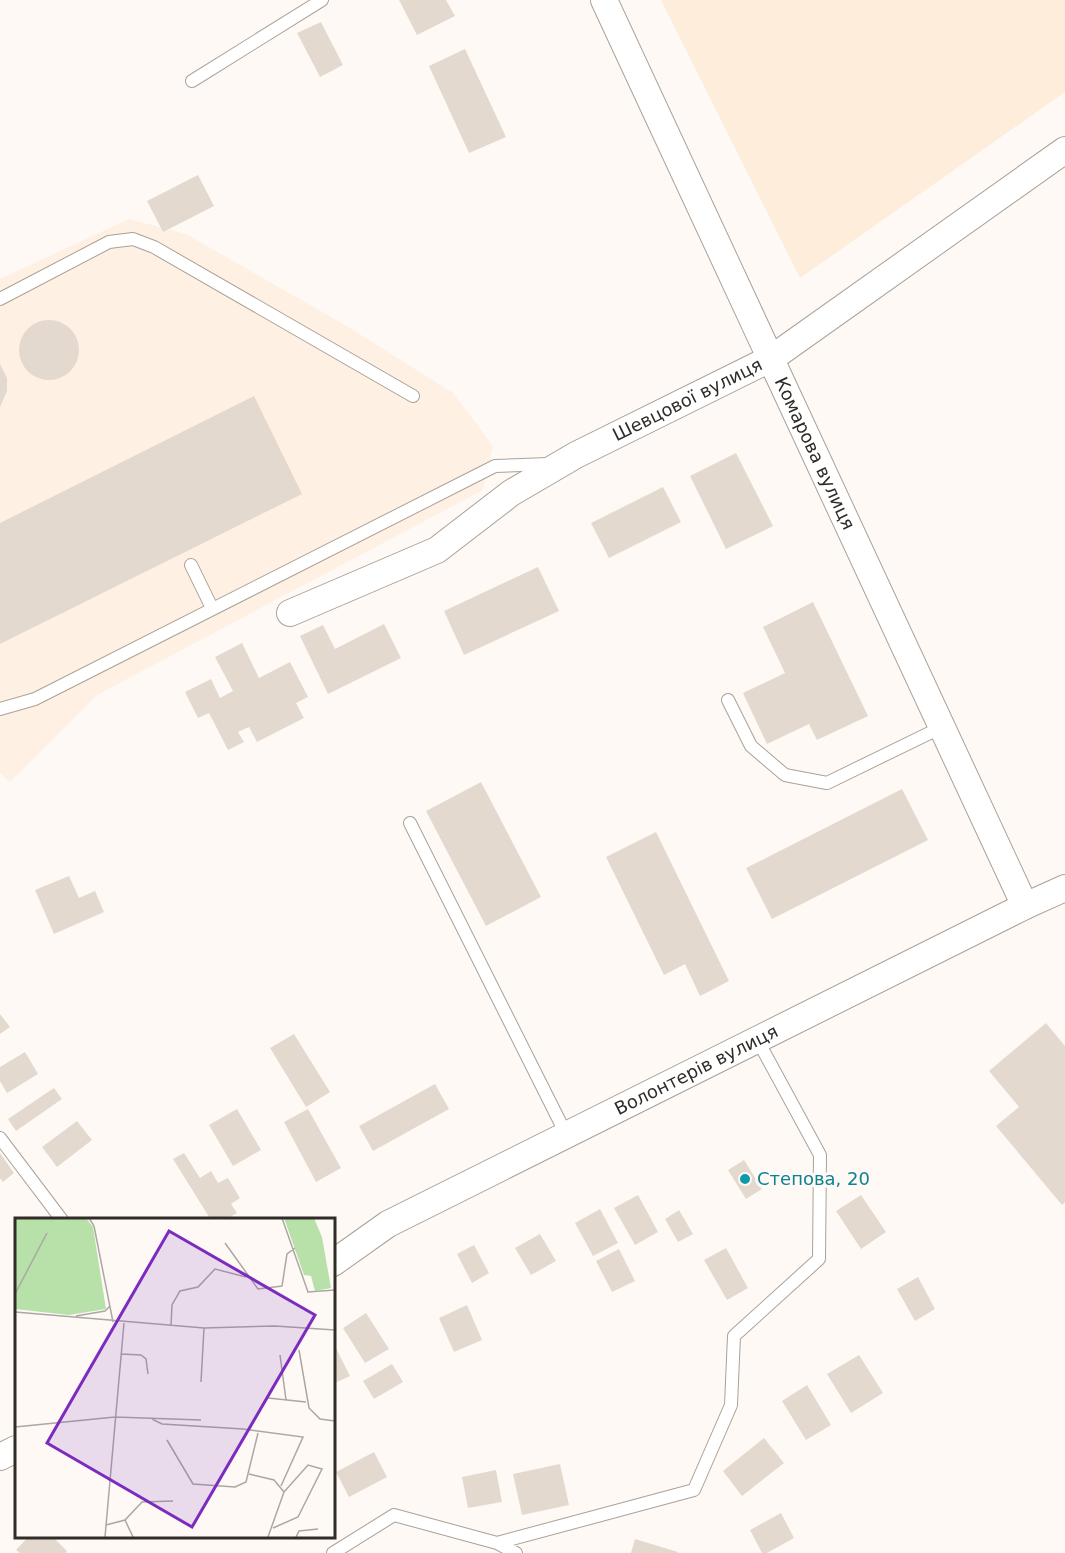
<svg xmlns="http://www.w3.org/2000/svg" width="1065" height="1553" font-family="'DejaVu Sans',sans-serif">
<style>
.built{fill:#fef0e3}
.education{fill:#feeddb}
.building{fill:#e4d9cf}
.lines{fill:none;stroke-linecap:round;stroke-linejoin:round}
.service-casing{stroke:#aba197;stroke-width:14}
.minor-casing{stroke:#aba197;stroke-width:28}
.service{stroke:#fff;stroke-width:12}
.minor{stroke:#fff;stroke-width:26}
.culture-dot{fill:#0f9aa8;stroke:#fef9f5;stroke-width:2}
.labels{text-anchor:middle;stroke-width:6;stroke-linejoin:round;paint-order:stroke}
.street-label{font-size:18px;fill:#302c28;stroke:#fef9f5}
.culture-label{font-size:18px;fill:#0d838f;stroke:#fef9f5;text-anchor:start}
.inset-road{fill:none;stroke:#aca7a3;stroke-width:1.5}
.view{fill:#7b2cbf;fill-opacity:0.15;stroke:#7b2cbf;stroke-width:3}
.inset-edge{fill:none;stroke:#302c28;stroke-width:3}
</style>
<rect width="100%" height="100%" fill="#fef9f5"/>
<path class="built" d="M129 219 186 234 345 325 453 393 493 446 483 490 97 695 10 782 0 773V279Z"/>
<path class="education" d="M661 0H1065V92L800 278Z"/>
<path class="building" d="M399 0H446L455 16 417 35Z
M321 22 343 65 320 77 297 33Z
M465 49 506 137 469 153 429 66Z
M198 175 214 206 163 232 147 201Z
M19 350a30 30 0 1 1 60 0a30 30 0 1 1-60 0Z
M0 364 7 378V391L0 407Z
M254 396 302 494 0 644V523Z
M736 453 773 526 726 549 690 476Z
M663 487 681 522 609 558 591 523Z
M538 567 559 611 464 655 444 611Z
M813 602 868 716 817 740 809 724 767 744 743 693 785 673 763 627Z
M384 624 401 658 328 694 300 636 323 625 335 649Z
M242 643 259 678 290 662 308 697 296 703 304 718 257 742 249 727 238 732 244 742 228 750 209 713 198 718 185 692 211 679 220 698 233 691 215 657Z
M481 782 541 897 486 926 426 811Z
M902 789 928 840 772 919 746 868Z
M656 832 729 981 700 996 685 964 664 975 606 857Z
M69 876 79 898 95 891 104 912 54 934 35 890Z
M0 1014 10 1027 0 1034Z
M1046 1023 1065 1046V1202L1062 1205 996 1126 1019 1107 989 1071Z
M294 1034 330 1092 306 1107 270 1048Z
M25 1052 38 1074 7 1093 0 1081V1067Z
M435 1084 449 1109 373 1151 359 1126Z
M54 1088 62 1099 16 1131 8 1119Z
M237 1109 261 1150 233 1166 209 1125Z
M308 1109 341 1168 316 1182 284 1122Z
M77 1121 92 1140 57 1167 42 1147Z
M0 1153 14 1173 3 1182 0 1178Z
M184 1153 200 1178 211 1171 218 1183 228 1178 240 1198 231 1204 237 1213 225 1220H211L173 1159Z
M744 1160 762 1189 746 1199 728 1170Z
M638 1195 658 1232 635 1245 614 1208Z
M861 1195 886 1232 861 1249 836 1211Z
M600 1209 618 1243 593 1256 575 1223Z
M679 1210 693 1234 678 1242 665 1219Z
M540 1234 556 1261 531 1275 515 1248Z
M474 1245 489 1273 472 1283 457 1254Z
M726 1248 748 1288 727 1300 704 1260Z
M619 1249 635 1281 612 1292 596 1261Z
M918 1277 935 1309 915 1321 897 1289Z
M467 1305 482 1340 454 1352 439 1318Z
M366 1313 389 1349 365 1363 343 1328Z
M333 1342 350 1376 333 1384Z
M859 1355 883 1393 851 1413 827 1374Z
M392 1364 403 1382 374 1399 363 1381Z
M807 1385 831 1425 806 1440 782 1401Z
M764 1438 784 1463 742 1496 723 1471Z
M374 1452 387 1477 349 1497 336 1472Z
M560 1464 569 1505 522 1515 513 1474Z
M496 1470 502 1502 468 1508 462 1477Z
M781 1513 794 1538 767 1553H762L750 1530Z
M29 1536H52L67 1551 66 1553H20L16 1550Z
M635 1539 678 1552V1553H631Z"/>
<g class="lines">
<g class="service-casing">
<path id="service" d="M192 81 322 0
M0 299 109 242 133 239 154 247 413 396
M191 565 212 608
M728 700 751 746 785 775 827 783 942 727
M0 709 35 699 495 466 548 464
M410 823 566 1134
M0 1138 62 1220
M497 1543 694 1490 731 1405 734 1336 819 1259 820 1155 757 1039
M333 1553 394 1515 497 1543 516 1553"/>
</g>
<g class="minor-casing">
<g id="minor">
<path id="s1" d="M604 0 1025 906"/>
<path id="s2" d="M290 613 437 550 511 493 576 455 772 358 1065 150"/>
<path id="s3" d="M333 1263 388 1224 1025 906 1065 888"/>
<path d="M0 1457 16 1449"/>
</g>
</g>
<use href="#service" class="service"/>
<use href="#minor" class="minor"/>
</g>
<circle class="culture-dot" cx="745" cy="1179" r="6"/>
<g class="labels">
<g class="street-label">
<text dy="6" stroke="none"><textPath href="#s2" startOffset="453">Шевцової вулиця</textPath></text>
<text dy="6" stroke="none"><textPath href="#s1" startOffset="500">Комарова вулиця</textPath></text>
<text dy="6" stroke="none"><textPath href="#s3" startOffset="412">Волонтерів вулиця</textPath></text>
</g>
<g class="culture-label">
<text x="757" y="1185">Степова, 20</text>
</g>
</g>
<g transform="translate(15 1218)">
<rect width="320" height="320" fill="#fef9f5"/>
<path d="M0 0H71L78 9 91 91 54 97 0 91ZM269 0H299L307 19 316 70 300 73 296 58 289 57Z" fill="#b8e1aa"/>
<path class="inset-road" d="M74 0 79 8 98 104M267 0 293 74 320 72M210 25 243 71 267 68 272 36 280 30M0 76 32 15M0 94 189 110 260 108 320 112M61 98 90 93 95 88M156 108 157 87 165 73 183 69 200 51 231 59M284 132 294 190 305 201 320 203M106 136 126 137 131 141 133 156M265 137 271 182M186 164 189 110M253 180 291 184M137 201 147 206 228 211 288 219 266 268M0 209 100 199 186 202M152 222 178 266 220 269 231 264 243 215M234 256 259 262 269 274 253 319M110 302 118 319M91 307 110 302 127 284 158 283M258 310 283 299 307 251 293 247 269 274M90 319 109 105M281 319 284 313 303 311"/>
<path class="view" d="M154 13 300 97 177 309 32 225Z"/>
<rect width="320" height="320" class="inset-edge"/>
</g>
</svg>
